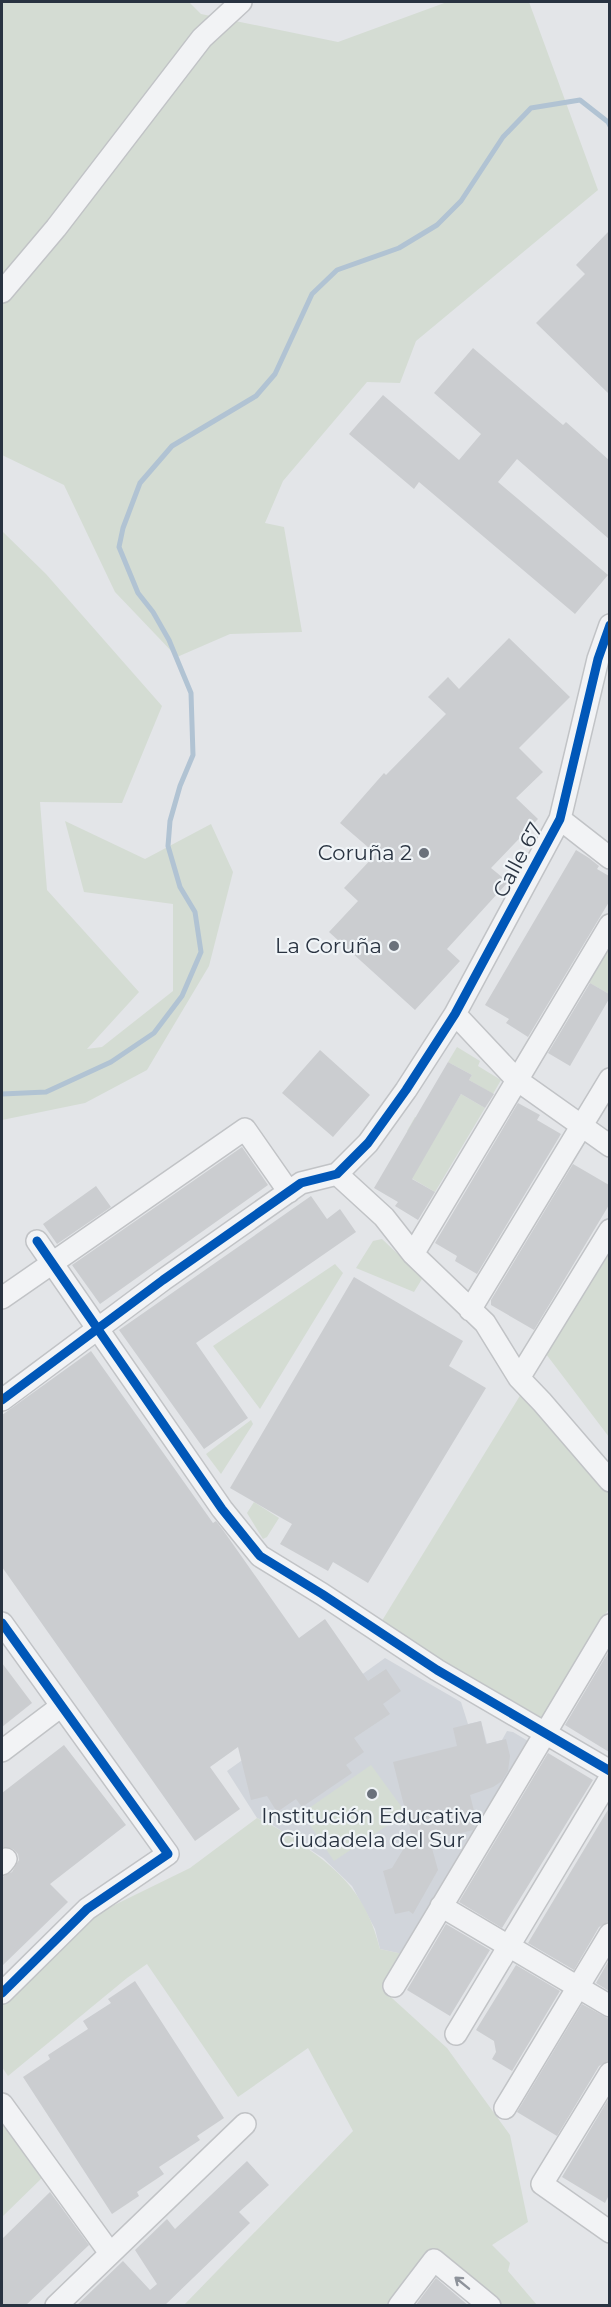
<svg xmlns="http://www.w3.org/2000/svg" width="611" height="2307" font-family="Montserrat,sans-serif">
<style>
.built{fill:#d1d5db}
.green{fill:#d4dcd3}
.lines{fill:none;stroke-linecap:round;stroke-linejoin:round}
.stream{stroke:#b1c3d3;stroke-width:5}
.building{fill:#cbcdd0}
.minor-casing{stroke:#c1c3c6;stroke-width:24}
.minor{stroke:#f2f3f5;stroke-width:21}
.cycleway-casing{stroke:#f0f4f7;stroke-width:13}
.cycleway{stroke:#0057b8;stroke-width:9}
.oneway{stroke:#8e939b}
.poi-dot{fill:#6a717b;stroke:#f0f4f7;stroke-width:2}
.labels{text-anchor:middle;stroke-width:4.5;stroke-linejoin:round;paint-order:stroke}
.poi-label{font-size:21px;fill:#293341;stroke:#f0f4f7;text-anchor:end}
.street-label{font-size:21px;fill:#293341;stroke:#f0f4f7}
</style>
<rect width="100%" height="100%" fill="#e3e5e8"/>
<path class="built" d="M385 1658 461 1702 468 1724 481 1721 487 1744 502 1740 507 1731 513 1732 533 1744 407 1955 380 1949 375 1929 352 1886 323 1858 271 1824 257 1818 227 1771Z"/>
<path class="green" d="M2 2H189L201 14 338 42 447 2H529L598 190 416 341 400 383 367 382 283 481 265 523 284 527 302 632 230 634 177 657 115 592 64 485 2 455Z
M2 531 46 574 162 706 122 803 40 802 47 890 139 992 87 1049 102 1047 173 991V904L84 892 65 821 145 859 211 824 233 872 209 966 147 1070 85 1103 2 1120Z
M609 945V994L588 982Z
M457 1047 480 1061 478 1066 501 1080 493 1094 469 1080 472 1075 448 1062Z
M461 1094 485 1108 435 1192 411 1178 431 1145 407 1131 415 1117 439 1131Z
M382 1239 421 1276 422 1279 414 1292 356 1268 373 1241Z
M609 1254V1437L546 1354Z
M335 1264 343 1273 260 1409 213 1346Z
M521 1394 609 1493V1608L546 1720 380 1624Z
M251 1420 253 1424 221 1474 206 1454Z
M254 1502 279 1518 267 1537 263 1539 247 1513Z
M371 1765 406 1813 334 1861 302 1813Z
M257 1818C273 1825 287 1834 301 1844 344 1873 367 1898 380 1949L407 1955 382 1989 447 2048 510 2135 528 2222 492 2245 510 2263 508 2271 537 2305H501L435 2251 391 2305H184L353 2131 308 2048 238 2097 147 1964 127 1978 8 2076 2 2067V2005L94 1915 190 1868Z
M2 2123 44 2176 2 2217Z"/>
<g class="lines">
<path class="stream" d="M2 1094 46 1092 111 1062 154 1033 182 996 201 952 195 912 180 887 168 846 170 821 180 786 193 755 191 693 169 640 153 612 138 593 119 547 123 528 140 483 172 446 256 396 275 374 312 294 337 270 399 248 437 225 461 201 503 137 531 108 580 100 608 122 610 126"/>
</g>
<path class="building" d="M609 231V394L536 323 585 274 576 265Z
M473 348 563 425 566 422 609 460V539L517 459 498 482 608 575 575 614 419 482 414 489 349 434 383 395 459 460 481 434 434 393Z
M509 638 570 697 519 748 543 772 516 798 538 819 491 868 508 882 447 949 460 961 415 1010 329 932 358 901 344 888 376 854 340 823 384 773 386 775 446 714 428 697 448 677 459 689Z
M576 850 589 858 599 866 597 869 609 876V902L528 1037 506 1023 509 1019 485 1005Z
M590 983 609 994V999L570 1066 548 1053Z
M320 1050 370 1095 333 1137 282 1093Z
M448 1062 472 1075 469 1080 494 1094 485 1108 461 1094 412 1179 435 1192 418 1220 395 1206 398 1202 374 1188Z
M518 1103 540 1115 537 1120 561 1134 477 1274 455 1261 457 1256 435 1243Z
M242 1147 268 1185 100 1304 72 1265Z
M573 1164 609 1185V1205L534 1330 491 1305V1300Z
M96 1186 111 1207 57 1244 43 1224Z
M311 1196 327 1219 340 1209 356 1232 196 1343 248 1418 204 1449 119 1330Z
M354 1277 463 1341 449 1366 486 1388 368 1583 333 1562 328 1571 280 1544 292 1524 230 1488Z
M91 1351 213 1523 216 1521 223 1530 299 1638 325 1619 368 1681 386 1669 401 1691 383 1704 390 1714 354 1738 364 1752 346 1765 352 1773 302 1807 296 1799 277 1812 267 1796 251 1800 238 1747 210 1767 240 1809 195 1841 2 1567V1415Z
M609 1651V1752L565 1725Z
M2 1663 32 1703 2 1727Z
M481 1721 486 1744 506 1739 510 1756 508 1771 502 1781 493 1787 470 1795 477 1823 473 1830 430 1841 438 1870 413 1914 409 1911 395 1914 383 1871 392 1868 404 1848 414 1845 393 1762 457 1746 453 1728Z
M64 1745 126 1825 50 1884 68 1902 2 1966V1877L12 1872 19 1860 18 1854 13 1849 2 1847V1793Z
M548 1753 593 1780 502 1928 459 1902Z
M609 1808V1921L599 1927 574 1970 528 1943Z
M446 1924 490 1950 450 2016 407 1990Z
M609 1960V1991L596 1983Z
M516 1965 560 1991 512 2071 492 2059 496 2052 494 2041 476 2030Z
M135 1981 224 2118 197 2136 200 2140 159 2167 164 2174 137 2192 139 2196 112 2214 23 2077 50 2059 48 2055 88 2029 83 2021 111 2003 108 1999Z
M582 2004 609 2019V2060L599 2066 557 2136 517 2112Z
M609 2098V2195L605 2203 562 2177Z
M247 2161 269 2185 239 2212 250 2223 164 2306H76L123 2261 150 2290 157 2284 135 2250 167 2219 175 2229Z
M50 2192 89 2245 25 2306H2V2239Z
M436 2278 469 2306H415Z"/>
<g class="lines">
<g class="minor-casing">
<path id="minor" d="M2 292 56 228 202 38 241 2
M560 819 610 858
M455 1014 517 1080 610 1146
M337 1174 384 1217 413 1254 485 1323 519 1378 542 1402 610 1481
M37 1241 222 1509 260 1556 322 1594 437 1670 610 1771
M413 1254 610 925
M2 1298 245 1129 289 1192
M470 1310 610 1079
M519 1378 610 1230
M2 1400 163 1280 301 1183 337 1174 368 1143 406 1090 455 1014 560 819 598 659 610 625
M2 1623 168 1854 87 1909 2 1993
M2 1751 60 1707
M2 1864 6 1859
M441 1906 610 2006
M394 1986 610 1625
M456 2034 610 1778
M610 2073 542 2184 610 2232
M2 2104 110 2253
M505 2108 610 1934
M56 2306 245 2124
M399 2306 434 2260 490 2306"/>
</g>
<use href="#minor" class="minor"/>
<g class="cycleway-casing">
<path id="cycleway" d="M37 1241 222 1509 260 1556 322 1594 437 1670 610 1771
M2 1400 163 1280 301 1183 337 1174 368 1143 406 1090 455 1014 560 819 598 659 610 625
M2 1623 168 1854 87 1909 2 1993"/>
</g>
<use href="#cycleway" class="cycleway"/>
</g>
<defs><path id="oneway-shaft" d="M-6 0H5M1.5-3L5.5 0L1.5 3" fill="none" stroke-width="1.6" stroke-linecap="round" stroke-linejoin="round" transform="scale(1.5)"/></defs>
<use class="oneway" href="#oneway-shaft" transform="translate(462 2283) rotate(-141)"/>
<g class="poi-dot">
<circle cx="424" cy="853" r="6"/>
<circle cx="394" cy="946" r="6"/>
<circle cx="372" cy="1794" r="6"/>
</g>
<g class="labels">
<g class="poi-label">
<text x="412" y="860">Coruña 2</text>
<text x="382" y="953">La Coruña</text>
<text x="372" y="1823" text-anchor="middle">Institución Educativa<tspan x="372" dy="24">Ciudadela del Sur</tspan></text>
</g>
<g class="street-label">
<text transform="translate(518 860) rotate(-62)" y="7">Calle 67</text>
</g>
</g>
<rect width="611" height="2307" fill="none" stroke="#293341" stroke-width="6"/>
</svg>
